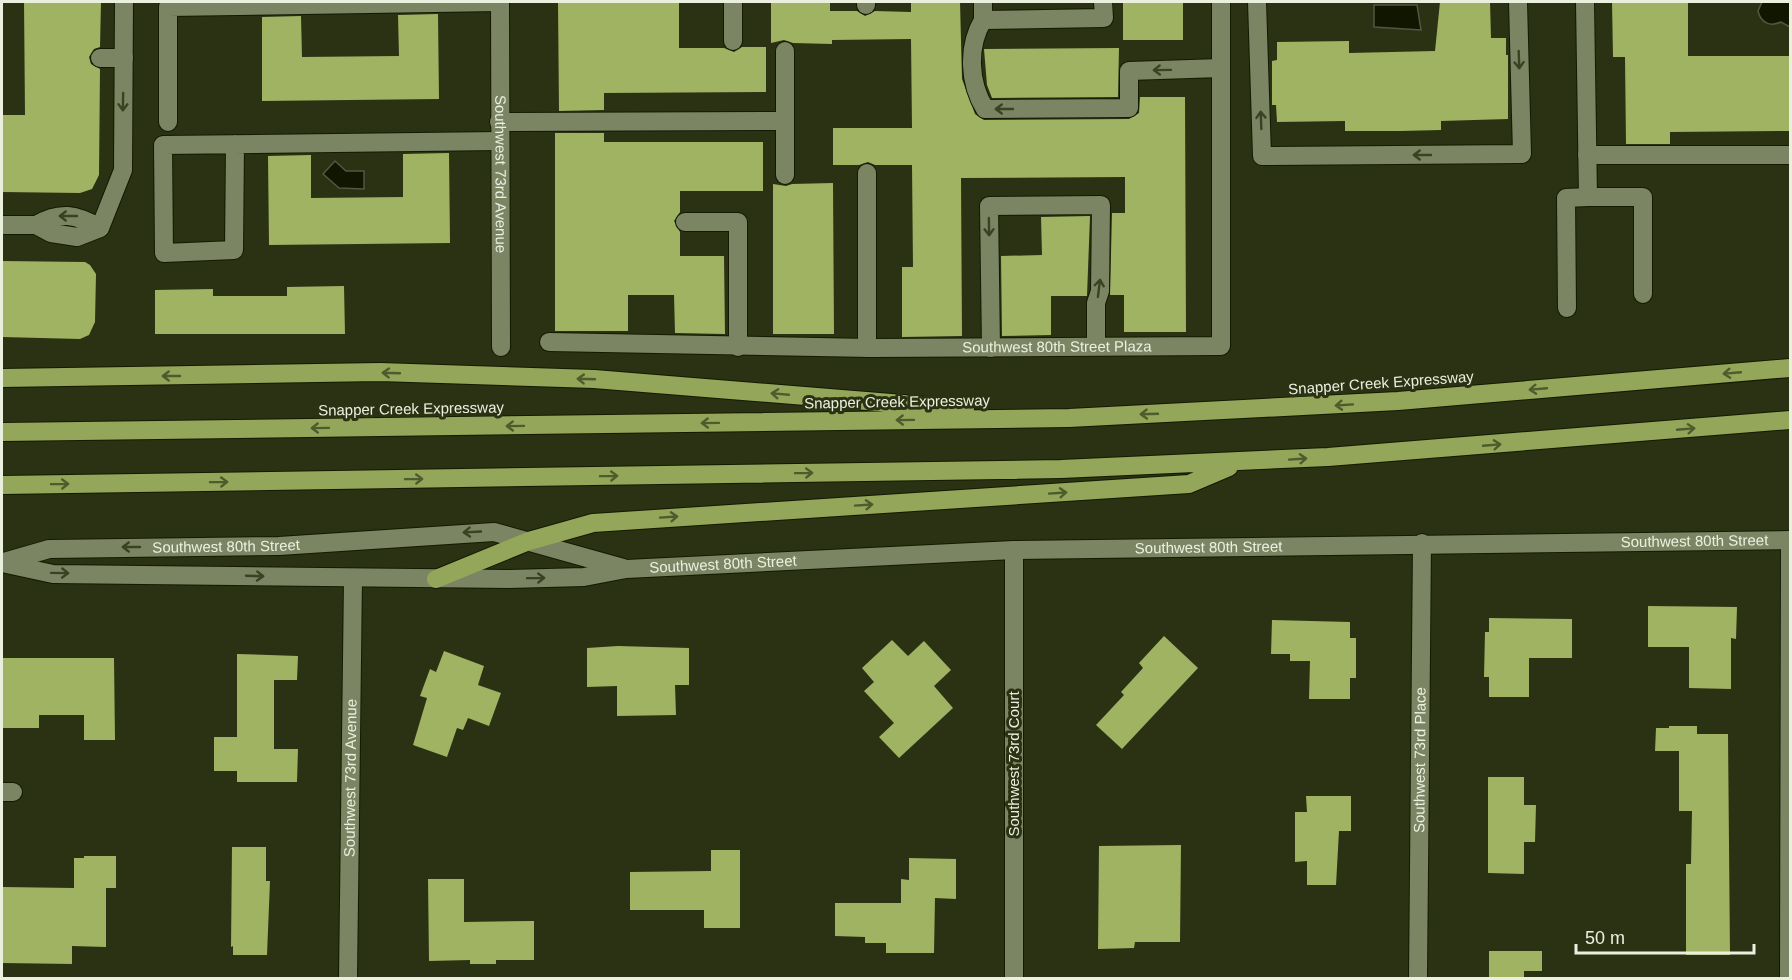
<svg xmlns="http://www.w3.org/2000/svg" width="1792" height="980" font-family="Arial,sans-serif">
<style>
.water{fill:#111601;stroke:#525743;stroke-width:1.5}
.building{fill:#9fb363}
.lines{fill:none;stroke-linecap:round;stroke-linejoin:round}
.minor-casing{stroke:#131a00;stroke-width:20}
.highway-casing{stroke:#131a00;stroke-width:20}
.minor{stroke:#7b8463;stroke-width:18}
.highway{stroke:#93a65a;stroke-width:18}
.oneway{stroke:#3b4224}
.oneway2{stroke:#4f5b2c}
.labels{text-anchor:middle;stroke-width:6;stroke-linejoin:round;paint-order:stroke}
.street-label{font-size:15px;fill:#ebf0de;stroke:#2b3214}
</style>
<rect width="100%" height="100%" fill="#2b3214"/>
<path class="water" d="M1762 2H1790V27L1781 22C1770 27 1761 23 1758 11Z
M1374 5H1417L1421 30 1374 27Z
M335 161 346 171H364V189L339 188 323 174Z"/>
<path class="building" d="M24 2H101L100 47 94 49 89 57 91 64 100 69 99 175 92 189 80 193 2 192V115H25Z
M558 2H679V48H724L734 52 742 47H766V92L604 93V110L559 111Z
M771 2H830V11H857L865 16 875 11 911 12V2H960L962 79 975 114 984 120 1129 119 1139 113 1140 97H1185L1186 332H1124V295H1110L1112 213H1125V177L961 178 962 336 902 337V267H913L912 165H875L868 162 859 165H833V128H912L911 39 832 40V44L793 43 784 40 771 43Z
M1123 2H1183V40H1123Z
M1440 2H1490L1491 38H1506V55H1508V119L1441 121V130L1401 131H1345V121L1277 122 1276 105H1272V61L1277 60V42L1349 41V53L1435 51Z
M1612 2H1688V56H1791V131L1670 132V144H1626L1625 57H1613Z
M438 14 439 99 262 101V17L301 16 302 57 399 56 398 15Z
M1119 48 1118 97 992 98 987 85 984 49Z
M555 133H604V142H763V191H680V212L674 221 680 232V256H724L725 334 675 333 674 295H628V331H555Z
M449 153 450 243 269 245 268 156 311 155V198L403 197V154Z
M833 183 834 334H773V184L786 186 792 184Z
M1090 216 1087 296H1051V335L1002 336 1001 256 1042 255 1041 217Z
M2 261 85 262 90 265 96 274 95 322 89 335 80 339 2 337Z
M344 286 345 334H155V290L213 289V296H287V287Z
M1648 606 1737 607 1736 639 1731 638V689L1689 688V647H1648Z
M1489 618 1572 619V658H1529V697H1489V677H1484L1485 632H1489Z
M1272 620 1350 622V638H1356V678H1350V699H1309L1310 661H1290V654H1271Z
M1164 636 1198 668 1122 749 1096 725 1124 695 1121 692 1143 668 1139 663Z
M892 640 908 656 924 641 951 670 934 686 953 708 899 758 879 737 894 723 864 691 874 682 862 668Z
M618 646 689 648V685H675L676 715 617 716V686L587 687V648Z
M444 651 484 666 478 685 501 693 489 726 468 718 463 730 457 728 447 757 413 745 427 698 420 696 430 669 436 672Z
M237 654 298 656 297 680H274V749H298L297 782H237V771H214V737H237Z
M2 658H114L115 740H84V715H39V728H2Z
M1669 726H1697V734H1728L1730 955H1686V864H1691L1692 811H1679V751H1655L1656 728H1669Z
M1488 777H1524V805H1536L1535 842H1524V874L1488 873Z
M1306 796H1351V831H1339L1336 885H1307V861L1295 862V812H1307Z
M1181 845 1180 942H1135L1134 948 1098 949 1099 846Z
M232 847H266V881H270L267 955H233V946L231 947Z
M711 850H740V928H704V910H630V872L711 871Z
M84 856H116V888H106V947L72 946V964L2 963V887L74 888V858H84Z
M909 858 956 859V899L935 898 934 953H886V943H865V937L835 936V903H901V879L909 880Z
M428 879H464V922L534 921V960H496V964H470V960L429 961Z
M1489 951H1542V971H1524V978H1489Z"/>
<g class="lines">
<g class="minor-casing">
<g id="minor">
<path id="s1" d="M500 2 501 347"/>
<path d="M866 2V5"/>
<path d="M983 2V20L1104 18 1103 2"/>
<path d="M1257 2 1262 156 1522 154 1518 2"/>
<path d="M983 20C967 47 969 83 985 109L1129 108V71L1221 68"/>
<path d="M733 41V2"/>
<path d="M100 58H124"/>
<path d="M168 122V7L500 2"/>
<path d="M499 122 785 121"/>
<path d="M235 144 234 250 164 253 163 145 499 141"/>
<path d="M1587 155H1790"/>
<path d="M867 173V348"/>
<path d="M785 175V51"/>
<path d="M1588 197H1643V294"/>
<path d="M685 222H738V347"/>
<path d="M2 225H36L51 233 77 237 100 228 123 170 124 2"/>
<path d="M36 225C60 211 76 214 100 228"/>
<path d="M1567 308 1566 198 1588 197 1585 2"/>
<path id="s2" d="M549 342 871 348 1221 346V2"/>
<path d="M991 348 989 206 1101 205 1100 291 1096 303V346"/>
<path id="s3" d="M4 562 49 549 279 546 494 532 623 568"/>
<path id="s4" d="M2 563 53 574 509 579 584 577 626 569 1014 550 1790 540"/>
<path d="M2 792H13"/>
<path id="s5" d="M348 978 353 579"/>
<path d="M1014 978V550"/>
<path id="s6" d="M1418 978 1422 543"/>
<path d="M1789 978 1790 540"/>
</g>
</g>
<g class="highway-casing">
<path id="highway" d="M2 378 380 372 594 379 965 409
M2 432 1069 418 1398 401 1790 368
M2 485 1061 469 1328 457 1790 420
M436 579 529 541 593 523 1189 484 1229 467"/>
</g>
<use href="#minor" class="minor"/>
<use href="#highway" class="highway"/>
</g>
<defs><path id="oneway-shaft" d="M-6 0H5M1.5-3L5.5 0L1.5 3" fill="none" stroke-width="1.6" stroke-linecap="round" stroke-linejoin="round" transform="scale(1.5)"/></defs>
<g class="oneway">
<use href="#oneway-shaft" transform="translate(1519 60) rotate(88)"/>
<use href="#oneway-shaft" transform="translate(1162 70) rotate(179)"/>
<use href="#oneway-shaft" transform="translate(123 102) rotate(91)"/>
<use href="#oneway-shaft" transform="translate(1004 109) rotate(180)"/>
<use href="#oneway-shaft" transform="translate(1261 120) rotate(-92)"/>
<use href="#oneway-shaft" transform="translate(1422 155) rotate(180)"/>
<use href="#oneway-shaft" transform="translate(68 216) rotate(-180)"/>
<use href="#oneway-shaft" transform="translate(989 227) rotate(89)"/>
<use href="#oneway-shaft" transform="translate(1099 288) rotate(-83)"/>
<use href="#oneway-shaft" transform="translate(472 532) rotate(177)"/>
<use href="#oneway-shaft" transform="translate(131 547) rotate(180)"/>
<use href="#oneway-shaft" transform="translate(60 573) rotate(1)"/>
<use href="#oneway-shaft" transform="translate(255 576) rotate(2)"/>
<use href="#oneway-shaft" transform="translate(536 578) rotate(-1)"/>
</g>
<g class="oneway2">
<use href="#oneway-shaft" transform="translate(391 373) rotate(-178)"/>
<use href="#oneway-shaft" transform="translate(1732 373) rotate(175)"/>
<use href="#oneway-shaft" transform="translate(171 376) rotate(180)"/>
<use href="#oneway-shaft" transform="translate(586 379) rotate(-178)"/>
<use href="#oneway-shaft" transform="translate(1538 389) rotate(175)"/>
<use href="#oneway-shaft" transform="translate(780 394) rotate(-175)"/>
<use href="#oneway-shaft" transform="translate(1344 405) rotate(176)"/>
<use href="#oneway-shaft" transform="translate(1149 414) rotate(178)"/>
<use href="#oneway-shaft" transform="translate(905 420) rotate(179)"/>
<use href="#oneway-shaft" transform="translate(710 423) rotate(179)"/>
<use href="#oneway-shaft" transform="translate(515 426) rotate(179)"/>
<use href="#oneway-shaft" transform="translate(320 428) rotate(179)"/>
<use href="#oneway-shaft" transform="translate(1686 429) rotate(-5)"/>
<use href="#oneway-shaft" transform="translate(1492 445) rotate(-5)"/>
<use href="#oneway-shaft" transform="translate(1298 459) rotate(-4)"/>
<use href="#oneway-shaft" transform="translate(804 473) rotate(-1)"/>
<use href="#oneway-shaft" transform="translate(609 476) rotate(-1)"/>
<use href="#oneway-shaft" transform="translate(414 479) rotate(-1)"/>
<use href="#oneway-shaft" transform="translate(219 482) rotate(-1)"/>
<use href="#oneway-shaft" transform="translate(60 484) rotate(-1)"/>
<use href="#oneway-shaft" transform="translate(1058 493) rotate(-4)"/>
<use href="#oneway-shaft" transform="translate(864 505) rotate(-4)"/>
<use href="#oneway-shaft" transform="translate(669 517) rotate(-4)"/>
</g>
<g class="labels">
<g class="street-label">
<text dy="5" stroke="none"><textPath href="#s1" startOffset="172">Southwest 73rd Avenue</textPath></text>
<text dy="5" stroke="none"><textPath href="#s2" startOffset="508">Southwest 80th Street Plaza</textPath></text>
<text transform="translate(1381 383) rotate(-4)" y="5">Snapper Creek Expressway</text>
<text transform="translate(897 402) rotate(-1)" y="5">Snapper Creek Expressway</text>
<text transform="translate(411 409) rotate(-1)" y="5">Snapper Creek Expressway</text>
<text dy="5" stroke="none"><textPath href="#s4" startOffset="1695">Southwest 80th Street</textPath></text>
<text dy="5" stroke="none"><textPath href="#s3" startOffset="224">Southwest 80th Street</textPath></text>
<text dy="5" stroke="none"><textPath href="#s4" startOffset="1209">Southwest 80th Street</textPath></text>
<text dy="5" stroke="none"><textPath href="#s4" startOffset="723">Southwest 80th Street</textPath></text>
<text dy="5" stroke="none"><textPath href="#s6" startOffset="218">Southwest 73rd Place</textPath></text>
<text transform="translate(1014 764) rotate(-90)" y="5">Southwest 73rd Court</text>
<text dy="5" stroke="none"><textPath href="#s5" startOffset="200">Southwest 73rd Avenue</textPath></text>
</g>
</g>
<rect width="1792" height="980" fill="none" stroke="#ebf0de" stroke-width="6"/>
<path d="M1576 944v9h178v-9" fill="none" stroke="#ebf0de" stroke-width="3"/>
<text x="1585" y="944" font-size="18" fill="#ebf0de" stroke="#2b3214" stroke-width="4.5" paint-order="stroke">50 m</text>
</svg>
